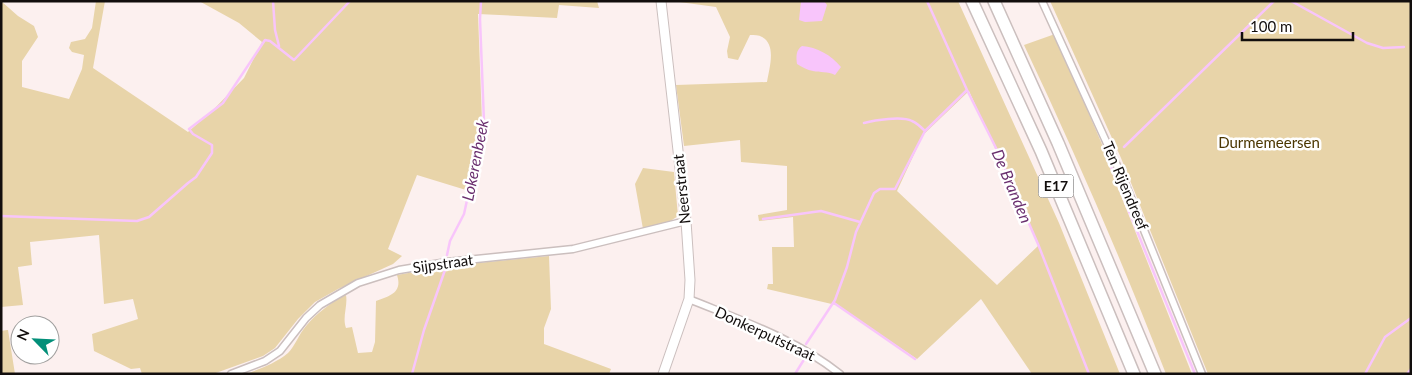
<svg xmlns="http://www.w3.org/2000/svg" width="1412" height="375" font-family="Lato,sans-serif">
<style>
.green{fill:#e8d4a9;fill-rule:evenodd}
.water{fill:#f8c5fb}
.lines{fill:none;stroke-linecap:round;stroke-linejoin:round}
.stream{stroke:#f8c5fb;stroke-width:2.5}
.street-casing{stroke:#cbbfbe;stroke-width:9}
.secondary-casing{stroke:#cbbfbe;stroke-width:11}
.highway-casing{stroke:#cbbfbe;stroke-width:14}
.street{stroke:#fff;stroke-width:6}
.secondary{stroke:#fff;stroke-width:9}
.highway{stroke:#fff;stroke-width:11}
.labels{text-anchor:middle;stroke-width:5;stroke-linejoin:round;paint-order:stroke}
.shield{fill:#fff;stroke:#595656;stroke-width:1}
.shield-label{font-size:14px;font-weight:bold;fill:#120e0d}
.park-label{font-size:15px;fill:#4b3600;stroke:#fff}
.street-label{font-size:15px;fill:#120e0d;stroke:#fff}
.water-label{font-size:16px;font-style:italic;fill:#6a2f6f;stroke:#fff}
</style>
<rect width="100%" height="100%" fill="#fcf0ef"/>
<path class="green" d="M1 1 18 16 34 26 38 37 22 61V87L69 99 82 69 84 55 72 52 69 48 71 42 85 39 92 28 96 1H105L93 68 188 132 215 108 244 78 262 42 239 23 199 1H597L599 8 559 5 557 18 478 14 482 122 466 190 417 175 388 249 402 256 393 264 338 289 315 302 298 319 275 348 263 356 213 374H142L140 368 131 369 94 351 92 334 138 319 133 299 104 304 99 235 30 242 32 265 18 267 23 305 1 307Z
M672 1H958L1059 223 1120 374H1032L981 299 917 359 836 305 767 289 768 284H773L772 247H794L793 217 759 221 758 215 787 210V166L741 162 740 140 684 146 676 85 767 82C769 69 777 45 762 37 759 35 754 35 750 35L738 60 728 58 727 51 730 37 716 7ZM969 91 1039 245 997 285 897 191 923 135Z
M1050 1H1411V374H1208L1121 158Z
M1055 34 1107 156 1108 163 1192 374H1166C1123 263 1075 153 1024 45Z
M643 168 674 172 678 216 669 222 643 229 635 184Z
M549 256 551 309 544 328V344L611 369 609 374H246C260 369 276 363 288 353 295 346 299 334 306 326 316 314 331 302 346 295 348 306 342 317 346 328L352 327 358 353 372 352 375 342 376 301C389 296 403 293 397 275L448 266Z
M7 330H8L15 374H1V331Z"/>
<path class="water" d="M801 1H824L827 5 822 21 805 22 799 20Z
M802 46C817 47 831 55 841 67L835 75C828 71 820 73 813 71 807 70 802 67 797 64 796 56 796 50 802 46Z"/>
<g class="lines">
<path class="stream" d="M273 1 275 30 279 46
M927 1 967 90 995 146 1038 244 1089 374
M1291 1 1367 43 1383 48 1404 47
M864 123C875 120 902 116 912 121 917 123 921 127 925 131
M1124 147 1274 1
M1112 159 1109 162 1195 374
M1 216 137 221 149 217 188 183 196 177 212 153V145L193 134 189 129 223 103 265 40 270 41 294 60 350 1
M763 219 821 211 860 222
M447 255 450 241 464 214 484 122 480 19 481 1
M834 303 915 359
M806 344 835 300 847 267 856 232 874 193 880 189H895L925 131 967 90
M412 374 424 330 445 270
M795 374 805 358
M1365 374 1385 337 1411 318
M1407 374 1411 369"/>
<g class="street-casing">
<path id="street" d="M1042 1 1125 183 1202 374
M689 299C740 320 796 339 840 374
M231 374 265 361 280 351 306 318 320 305 358 283 399 270 447 262 573 249 686 221"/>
</g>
<g class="secondary-casing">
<path id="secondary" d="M661 1 686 221 690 280 689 299 663 374"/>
</g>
<g class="highway-casing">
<path id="highway" d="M972 1 1041 151 1134 374
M994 1 1058 143 1155 374"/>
</g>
<use href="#street" class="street"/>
<use href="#secondary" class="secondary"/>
<use href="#highway" class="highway"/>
</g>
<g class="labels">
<rect class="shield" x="1038.5" y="174.5" width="35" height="23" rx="4"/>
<g class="shield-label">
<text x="1056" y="191">E17</text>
</g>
<g class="park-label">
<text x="1269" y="148">Durmemeersen</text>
</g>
<g class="street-label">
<text transform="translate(1125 186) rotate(67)" y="5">Ten Rijendreef</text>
<text transform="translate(682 189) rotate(-96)" y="5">Neerstraat</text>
<text transform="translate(443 264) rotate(-8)" y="5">Sijpstraat</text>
<text transform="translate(765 334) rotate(25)" y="5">Donkerputstraat</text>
</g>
<g class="water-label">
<text transform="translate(475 160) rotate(-79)" y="6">Lokerenbeek</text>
<text transform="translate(1012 186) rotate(67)" y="6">De Branden</text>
</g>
</g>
<rect width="1412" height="375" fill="none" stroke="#120e0d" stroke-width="5"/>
<g transform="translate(35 340) rotate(294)"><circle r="24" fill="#ffffff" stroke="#a09f9e"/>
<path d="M0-4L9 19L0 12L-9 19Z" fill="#038f79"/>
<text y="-8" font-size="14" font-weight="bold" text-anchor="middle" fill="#120e0d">N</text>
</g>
<path d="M1242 32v8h111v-8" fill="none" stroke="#120e0d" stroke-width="2.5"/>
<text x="1250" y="32" font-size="15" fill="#120e0d" stroke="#ffffff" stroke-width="4" paint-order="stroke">100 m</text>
</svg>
